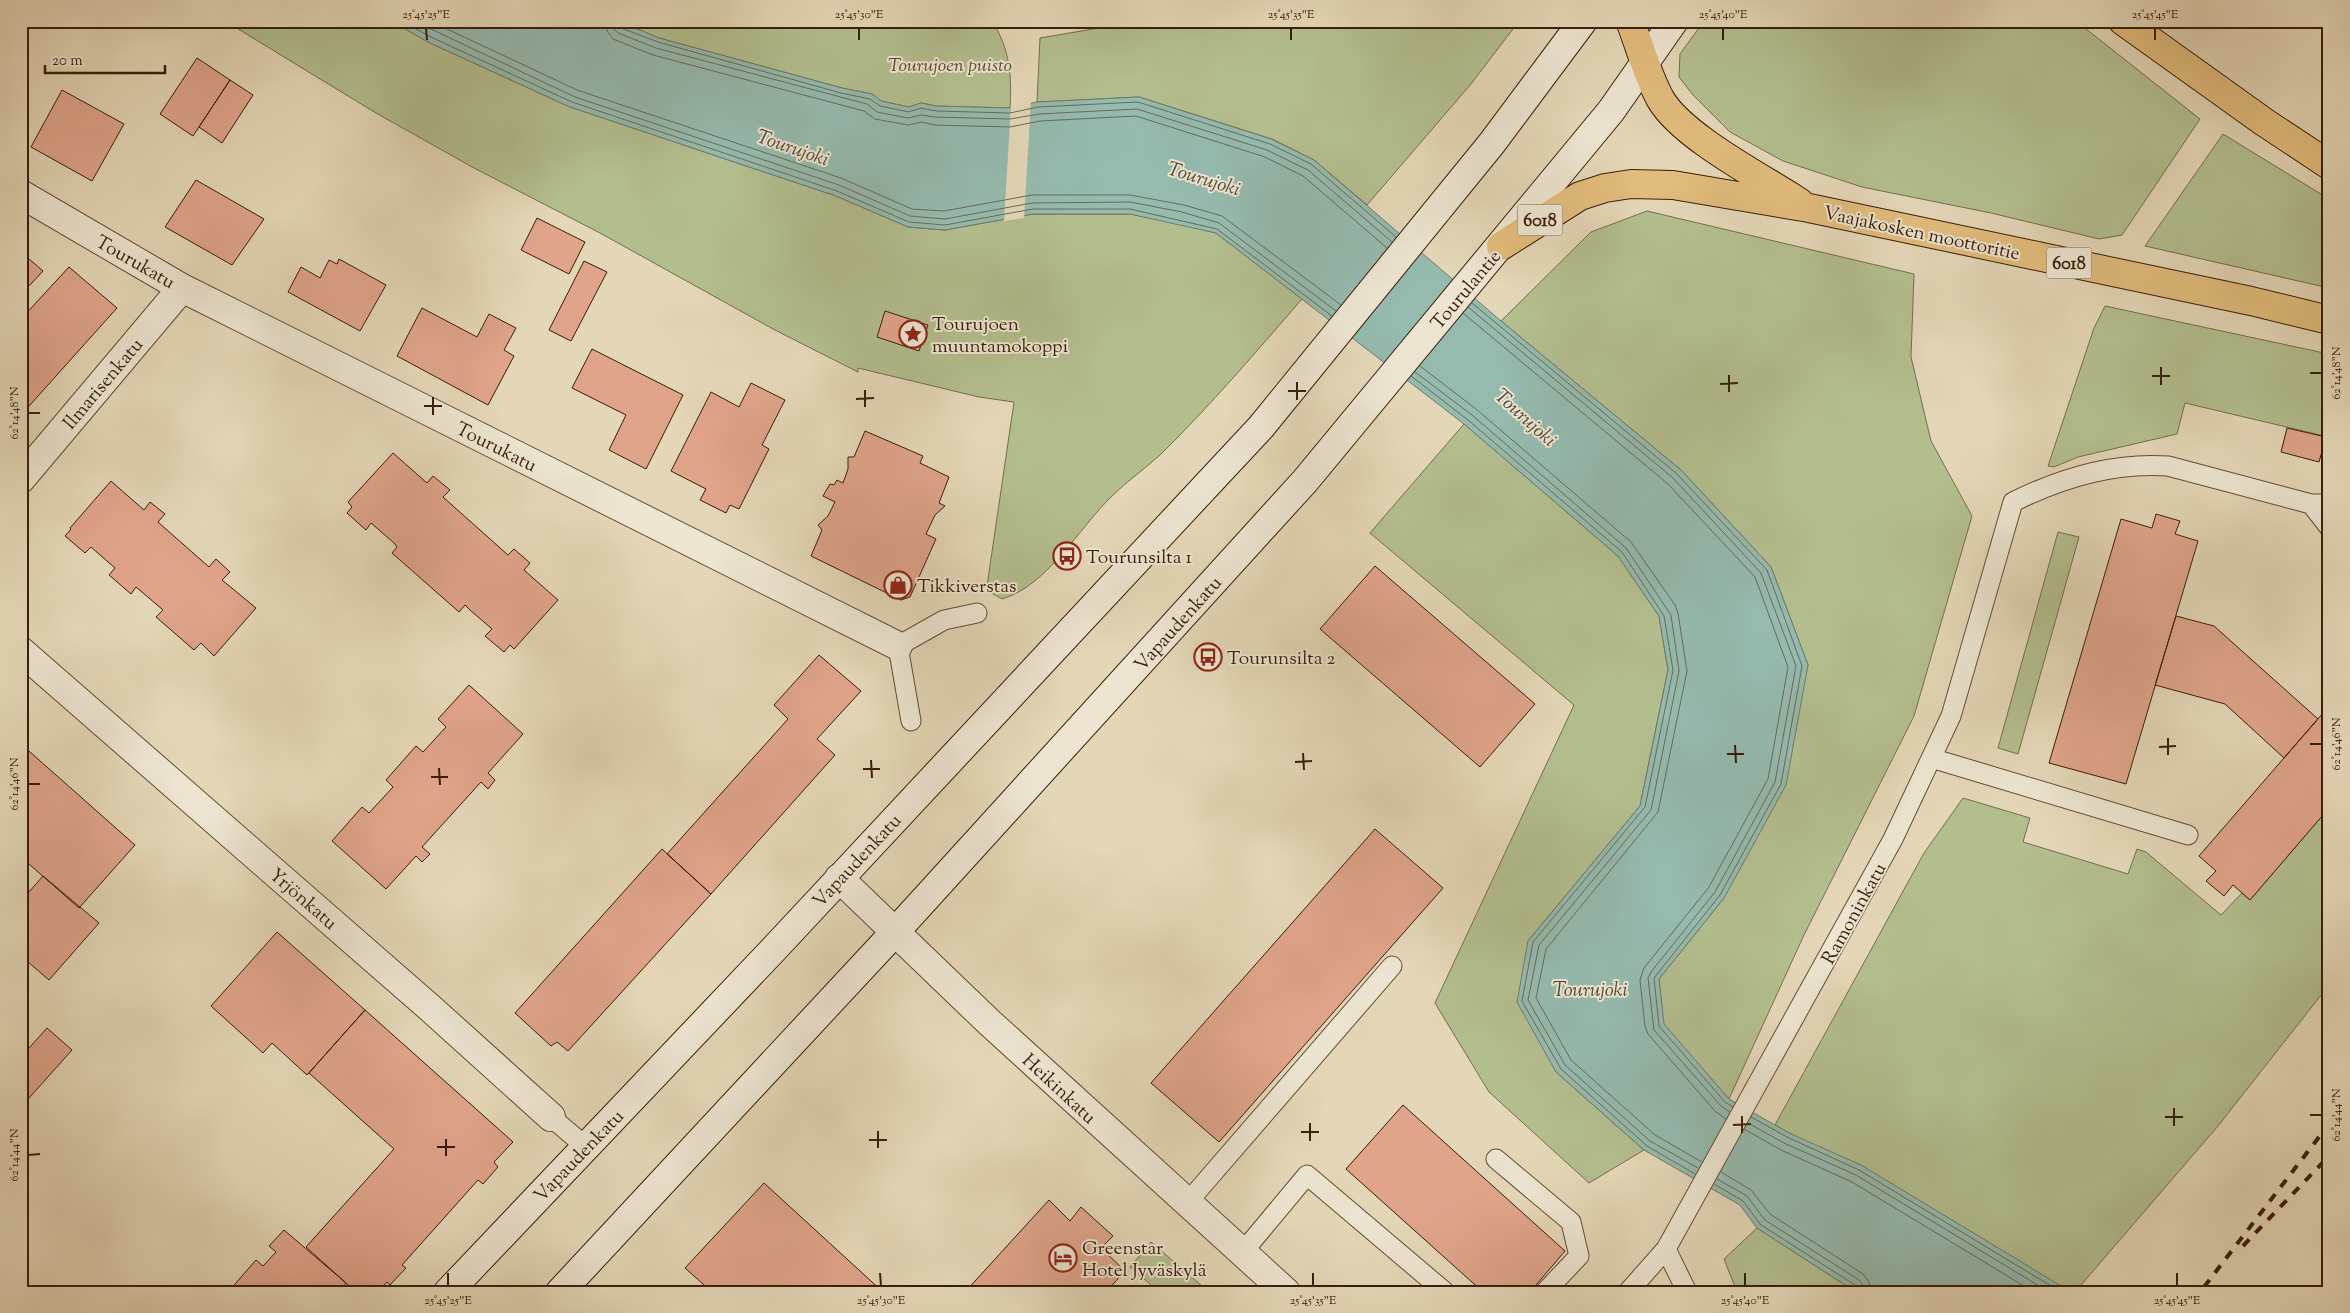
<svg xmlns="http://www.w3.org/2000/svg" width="2350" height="1313" font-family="'Sorts Mill Goudy',serif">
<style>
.green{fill:#b3be8f;stroke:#766e4b}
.water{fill:#95baae;stroke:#707b6b}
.pier{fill:#e4d7b8}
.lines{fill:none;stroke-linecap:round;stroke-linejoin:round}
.shore{stroke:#666c5a;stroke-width:1}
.building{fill:#e0a48b;stroke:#381d07}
.service-casing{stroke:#634c33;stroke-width:21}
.minor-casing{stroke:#634c33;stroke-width:30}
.tertiary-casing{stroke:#634c33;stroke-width:30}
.secondary-casing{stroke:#381d07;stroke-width:30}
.motorway-casing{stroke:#381d07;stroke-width:30}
.service{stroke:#ede5d1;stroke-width:19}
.minor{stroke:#ede5d1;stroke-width:28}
.tertiary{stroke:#ede5d1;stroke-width:28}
.secondary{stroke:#ede5d1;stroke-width:28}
.motorway{stroke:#e2bc7c;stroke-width:28}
.rail{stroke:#381d07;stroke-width:4;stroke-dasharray:9 9;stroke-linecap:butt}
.ticks{fill:none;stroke:#381d07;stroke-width:2}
.labels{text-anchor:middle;stroke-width:4;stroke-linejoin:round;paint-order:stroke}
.shield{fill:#ede5d1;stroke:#6e5944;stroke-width:1}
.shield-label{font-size:18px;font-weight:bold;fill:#381d07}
.park-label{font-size:19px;font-style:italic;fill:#5d4d30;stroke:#ede5d1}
.street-label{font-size:19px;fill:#381d07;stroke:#ede5d1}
.poi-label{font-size:19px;fill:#381d07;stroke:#ede5d1;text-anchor:start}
.water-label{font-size:20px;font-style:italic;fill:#544c39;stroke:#ede5d1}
.neatline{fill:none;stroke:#381d07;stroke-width:2}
.ticks-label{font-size:12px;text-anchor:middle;fill:#381d07}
</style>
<rect width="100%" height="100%" fill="#e4d7b8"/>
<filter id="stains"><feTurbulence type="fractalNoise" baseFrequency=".004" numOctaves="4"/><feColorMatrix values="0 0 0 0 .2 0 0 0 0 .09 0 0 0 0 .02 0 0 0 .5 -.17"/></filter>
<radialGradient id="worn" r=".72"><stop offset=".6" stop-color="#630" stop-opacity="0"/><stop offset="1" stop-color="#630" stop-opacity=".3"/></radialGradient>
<path class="green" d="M225 21H391L430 43 570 107 836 196 908 227 945 230 1033 214H1130L1179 223 1216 233 1302 299C1256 352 1211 405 1161 454 1145 469 1127 481 1112 496 1079 528 1047 586 1002 599L993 594 987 586 1014 402 979 397 858 368V372L773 329 600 233 474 168 376 113Z
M618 21H992C1010 49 1012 76 1010 108L936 106 921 103 909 107 881 101 872 94 842 88 659 38Z
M1140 21H1519L1471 84 1367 205 1314 160 1272 139 1139 97 1037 102 1040 38Z
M1704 21H2076L2200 119 2122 235 2099 239 1991 213 1862 187 1783 161 1730 132 1693 95 1679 77 1680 54Z
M2223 134 2329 199V288L2145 246Z
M1647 211 1914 274 1911 357 1931 441 1972 516 1914 716 1804 935 1729 1099 1663 1024 1659 979 1724 898 1808 665 1771 567 1681 470 1501 321 1591 232Z
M2105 306 2329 354V437L2185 403 2177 434 2078 457 2054 467 2048 466 2094 328Z
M1464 424 1618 556 1659 616 1668 670 1640 806 1528 941 1556 1072 1644 1150 1589 1183 1489 1092 1435 1003 1574 705 1370 533Z
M2058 532 2079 537 2018 754 1998 748Z
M1963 798 2030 818 2023 842 2128 874 2137 849 2146 852 2221 915 2242 893 2250 900 2329 808V985L2218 1126 2075 1292H2070L1775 1125 1924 853Z
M1757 1228 1856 1292H1737L1724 1259Z
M1151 1242 1209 1292H1159L1130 1267Z"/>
<path class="water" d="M391 21H618L659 38 842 88 872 94 881 101 909 107 921 103 936 106 1010 108 1037 102 1139 97 1271 139 1314 160 1501 321 1681 470 1771 567 1808 665 1786 785 1724 898 1659 979 1664 1024 1729 1099 1789 1133 1861 1165 2071 1292H1856L1757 1228 1740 1205 1644 1150 1556 1072 1517 1002 1528 941 1640 806 1668 670 1659 616 1618 556 1464 424 1216 233 1130 214H1033L945 230 908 227 836 196 570 107 430 43Z"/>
<path class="pier" d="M1031 101 1024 218 1004 221 1011 105Z"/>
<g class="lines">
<path class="shore" d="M401 21 433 38 572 102 837 191 909 222 945 225 1033 209H1130L1217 229 1332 316
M414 21 575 97 839 185 910 216 945 219 1032 203 1130 202 1182 212 1219 223 1336 311
M430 21 577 90 841 178 912 209 944 211 1032 195H1130L1184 205 1222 216 1341 305
M605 21 607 31 613 39 653 55 864 111 875 119 908 125 922 122 935 125 1010 127 1040 121 1136 116 1265 157 1303 176 1387 248
M612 21 613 28 618 33 656 48 867 104 877 112 908 118 921 115 935 117 1010 119 1039 114 1137 109 1267 150 1308 170 1392 242
M618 21 621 28 658 42 841 93 870 99 880 106 909 112 921 108 936 111 1010 113 1038 107 1138 102 1270 144 1311 164 1396 237
M1472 303 1677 474 1767 570 1802 666 1781 784 1720 895 1654 978 1659 1026 1725 1102 1733 1107
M1468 307 1673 478 1761 573 1796 666 1775 782 1715 892 1651 972 1648 978 1654 1030 1721 1106 1730 1112
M1463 313 1668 484 1755 577 1788 667 1768 779 1709 887 1644 968 1640 980 1645 1026 1648 1034 1715 1111 1726 1119
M1420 366 1476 409 1631 542 1675 605 1678 613 1687 671 1658 812 1546 949 1536 998 1571 1060 1655 1135 1702 1162
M1415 372 1472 415 1626 548 1671 615 1679 671 1651 810 1539 945 1528 1000 1565 1065 1650 1141 1698 1168
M1411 376 1468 420 1622 552 1664 616 1673 670 1645 807 1533 942 1522 1001 1561 1069 1647 1146 1695 1174
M1751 1117 1787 1137 1859 1170 2061 1292
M1748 1123 1784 1143 1856 1175 2049 1292
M1744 1129 1781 1150 1852 1182 2034 1292
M1721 1172 1751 1190 1770 1214 1863 1274 1869 1282 1871 1292
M1717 1179 1747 1196 1765 1220 1859 1280 1863 1285 1864 1292
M1714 1184 1743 1201 1761 1225 1855 1285 1857 1292"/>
</g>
<path class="building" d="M197 58 230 80 193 136 160 114Z
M230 80 253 95 222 143 199 127Z
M62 90 124 124 92 181 31 147Z
M196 180 264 219 232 265 165 227Z
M537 218 585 242 569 274 521 250Z
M21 252 43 271 28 287 21 281Z
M339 259 386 285 360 331 288 292 301 267 320 278 329 260 337 264Z
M584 261 607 272 571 341 549 330Z
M69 267 117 308 21 415V319Z
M422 308 477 337 489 314 516 328 504 350 514 356 488 405 397 356Z
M885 311 928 325 919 351 877 337Z
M592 349 683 395 646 469 609 450 626 415 572 388Z
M751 383 785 400 762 445 769 449 739 509 730 505 726 513 700 500 706 489 671 471 711 392 739 407Z
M2287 428 2326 437 2319 462 2281 452Z
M865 431 923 456 920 463 949 477 939 503 945 506 935 515 926 534 936 539 910 597 901 600 811 556 822 530 818 525 828 516 835 502 823 496 830 484 834 485 837 480 843 483 848 469V457H854Z
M393 453 427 483 433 476 450 490 443 497 508 555 514 549 530 563 524 570 558 600 514 649 510 645 504 652 485 636 492 629 470 610 465 605 459 612 392 553 397 547 394 543 371 523 366 530 347 513 352 507 348 502Z
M111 481 144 510 150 502 165 514 158 522 209 567 216 559 230 572 222 580 256 608 214 656 201 643 194 650 156 617 163 610 136 587 131 594 109 575 115 568 91 547 85 553 65 536 71 529 70 528Z
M2156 514 2180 521 2175 534 2198 541 2126 784 2049 763 2121 519 2152 528Z
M1375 566 1535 704 1480 767 1320 629Z
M2176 616 2214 626 2318 719 2284 758 2225 704 2155 685Z
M819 655 861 691 817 739 835 755 711 894 667 854 788 719 774 705Z
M469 685 523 734 488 773 495 780 488 789 481 782 422 847 430 854 422 862 416 856 386 889 332 841 362 807 369 813 393 787 386 780 416 746 423 752 446 727 438 719Z
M2329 706V808L2250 900 2233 885 2224 896 2206 881 2216 871 2199 856Z
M21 744 135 845 79 908 21 857Z
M1375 829 1443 888 1219 1142 1151 1083Z
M662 849 711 894 568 1051 557 1042 551 1046 515 1013Z
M43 876 99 923 49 980 21 956V901Z
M277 932 365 1010 307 1075 272 1043 263 1053 211 1006Z
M365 1010 513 1142 494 1162 498 1167 483 1184 478 1180 402 1265 406 1268 390 1285 387 1282 378 1292H356L306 1247 394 1149 309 1073Z
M47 1028 72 1050 21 1107V1057Z
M1403 1105 1565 1251 1530 1292H1483L1346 1169Z
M764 1183 883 1292H712L685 1268Z
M1049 1200 1070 1221 1081 1207 1113 1236 1101 1248 1125 1271 1106 1292H965Z
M284 1230 346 1283 338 1292H228L256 1260 263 1266 276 1252 269 1246Z"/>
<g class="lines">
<g class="service-casing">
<path id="service" d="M2311 504 2329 527
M911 721 898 646 944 620 977 613
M1931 758 2188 835
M551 1117 586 1147
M1496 1159 1571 1222 1579 1256 1545 1292
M1187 1203 1392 966
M1666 1249 1687 1292
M1242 1253 1307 1175 1445 1292
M1628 1292 1666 1249 1893 839 1951 716 2013 502C2061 478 2114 462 2168 466L2311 504H2329"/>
</g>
<g class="minor-casing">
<path id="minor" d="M21 194 182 288 898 646
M21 479 182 288
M21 651 429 1007 551 1117"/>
</g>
<g class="tertiary-casing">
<path id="tertiary" d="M839 878 990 1023 1286 1292"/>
</g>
<g class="secondary-casing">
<path id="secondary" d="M448 1292 773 950 1261 427 1492 143 1583 21
M560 1292 895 932 1305 481 1611 111 1674 21"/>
</g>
<g class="motorway-casing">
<path id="motorway" d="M1630 21C1640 46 1648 78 1661 100 1683 137 1761 177 1799 202
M2123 21 2264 122 2329 165
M1501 246 1580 196 1605 188 1631 184 1673 185 1809 208 2251 301 2329 320"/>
</g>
<use href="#service" class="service"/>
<use href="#minor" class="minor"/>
<use href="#tertiary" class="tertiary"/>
<use href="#secondary" class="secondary"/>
<use href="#motorway" class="motorway"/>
<path class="rail" d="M2243 1246 2329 1156
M2204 1287 2329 1124"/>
</g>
<path class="ticks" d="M426 28 427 40M859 28V40M1291 28V40M1723 28V40M2155 28V40M2161 367V385M2310 373H2322M1729 375V392M2152 376H2170M1297 382V400M1720 384 1738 383M865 390V407M1288 391H1306M433 397V415M856 399 874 398M424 406H442M28 413H40M2168 738V755M2310 744H2322M1735 745 1736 763M2159 747 2176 746M1303 753 1304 770M1727 754H1744M871 760 872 778M1295 762 1312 761M439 768 440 785M863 769H880M431 777H448M28 784H40M2174 1108V1126M2310 1115H2322M1742 1116V1133M2165 1117H2183M1310 1123V1141M1733 1125 1751 1124M878 1131V1148M1301 1132H1319M446 1139V1156M869 1140H887M437 1147H455M28 1155 40 1154M448 1273V1286M880 1273 881 1286M1313 1273V1286M1745 1273V1286M2177 1273V1286"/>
<defs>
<g id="sight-ring" transform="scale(1.4375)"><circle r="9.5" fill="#ede5d1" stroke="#8f2418" stroke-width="1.5"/><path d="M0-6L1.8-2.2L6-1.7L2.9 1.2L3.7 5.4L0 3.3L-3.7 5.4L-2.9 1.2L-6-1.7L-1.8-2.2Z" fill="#8f2418"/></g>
<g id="bus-ring" transform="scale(1.4375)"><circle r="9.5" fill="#ede5d1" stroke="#8f2418" stroke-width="1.5"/><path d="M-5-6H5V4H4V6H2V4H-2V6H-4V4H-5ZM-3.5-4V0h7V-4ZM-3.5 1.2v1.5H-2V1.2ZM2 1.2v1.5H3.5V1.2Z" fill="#8f2418"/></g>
<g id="shop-ring" transform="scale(1.4375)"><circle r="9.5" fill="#ede5d1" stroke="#8f2418" stroke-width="1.5"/><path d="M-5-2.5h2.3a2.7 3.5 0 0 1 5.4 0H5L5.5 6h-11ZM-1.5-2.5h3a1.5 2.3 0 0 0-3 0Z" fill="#8f2418"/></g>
<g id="hotel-ring" transform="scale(1.4375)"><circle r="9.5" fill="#ede5d1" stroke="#8f2418" stroke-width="1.5"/><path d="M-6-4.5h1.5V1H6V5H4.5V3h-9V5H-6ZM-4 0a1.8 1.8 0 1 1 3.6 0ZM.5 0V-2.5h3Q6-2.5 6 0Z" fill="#8f2418"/></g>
</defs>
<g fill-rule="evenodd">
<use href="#sight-ring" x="913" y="334"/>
<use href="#bus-ring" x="1067" y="556"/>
<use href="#shop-ring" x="898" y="585"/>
<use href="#bus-ring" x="1208" y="657"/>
<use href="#hotel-ring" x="1063" y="1258"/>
</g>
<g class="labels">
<g class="shield">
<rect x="1517.5" y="204.5" width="45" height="31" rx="4"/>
<rect x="2046.5" y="247.5" width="45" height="31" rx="4"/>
</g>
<g class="shield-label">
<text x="1540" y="226">6018</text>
<text x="2069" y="269">6018</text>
</g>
<g class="park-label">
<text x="950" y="71">Tourujoen puisto</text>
</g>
<g class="street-label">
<text transform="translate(1922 232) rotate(12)" y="7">Vaajakosken moottoritie</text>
<text transform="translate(136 261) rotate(30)" y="7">Tourukatu</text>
<text transform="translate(1465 289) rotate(-50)" y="7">Tourulantie</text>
<text transform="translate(102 383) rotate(-50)" y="7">Ilmarisenkatu</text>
<text transform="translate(497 446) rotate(27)" y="7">Tourukatu</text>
<text transform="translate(1177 623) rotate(-48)" y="7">Vapaudenkatu</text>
<text transform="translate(856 860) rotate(-47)" y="7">Vapaudenkatu</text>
<text transform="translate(304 898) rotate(41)" y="7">Yrjönkatu</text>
<text transform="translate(1853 913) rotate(-61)" y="7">Ramoninkatu</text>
<text transform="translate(1060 1088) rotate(43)" y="7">Heikinkatu</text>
<text transform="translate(578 1155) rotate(-46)" y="7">Vapaudenkatu</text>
</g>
<g class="poi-label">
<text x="932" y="330">Tourujoen<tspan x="932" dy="22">muuntamokoppi</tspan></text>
<text x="1086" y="563">Tourunsilta 1</text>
<text x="917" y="592">Tikkiverstas</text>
<text x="1227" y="664">Tourunsilta 2</text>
<text x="1082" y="1254">Greenstar<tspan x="1082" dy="22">Hotel Jyväskylä</tspan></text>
</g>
<g class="water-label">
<text transform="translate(793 147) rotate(19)" y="7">Tourujoki</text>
<text transform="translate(1204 178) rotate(17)" y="7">Tourujoki</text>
<text transform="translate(1526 417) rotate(42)" y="7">Tourujoki</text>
<text x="1590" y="996">Tourujoki</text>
</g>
</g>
<rect width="2350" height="1313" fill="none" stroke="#e4d7b8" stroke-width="55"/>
<path d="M45 65v8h120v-8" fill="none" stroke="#381d07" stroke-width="2.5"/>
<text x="52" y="65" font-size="15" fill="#381d07" stroke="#ede5d1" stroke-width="4" paint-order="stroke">20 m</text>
<rect x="28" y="28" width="2294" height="1258" class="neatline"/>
<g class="ticks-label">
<text x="426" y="18">25°45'25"E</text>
<text x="859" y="18">25°45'30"E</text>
<text x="1291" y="18">25°45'35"E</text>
<text x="1723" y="18">25°45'40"E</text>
<text x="2155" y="18">25°45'45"E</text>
<text transform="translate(2336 373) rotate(-90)" y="4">62°14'48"N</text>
<text transform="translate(14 413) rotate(-90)" y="4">62°14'48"N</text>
<text transform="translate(2336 744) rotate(-90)" y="4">62°14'46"N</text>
<text transform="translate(14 784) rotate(-90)" y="4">62°14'46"N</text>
<text transform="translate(2336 1115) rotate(-90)" y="4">62°14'44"N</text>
<text transform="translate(14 1155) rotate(-90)" y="4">62°14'44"N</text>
<text x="448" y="1304">25°45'25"E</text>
<text x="881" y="1304">25°45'30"E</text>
<text x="1313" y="1304">25°45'35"E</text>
<text x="1745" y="1304">25°45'40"E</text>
<text x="2177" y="1304">25°45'45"E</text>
</g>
<rect width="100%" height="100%" filter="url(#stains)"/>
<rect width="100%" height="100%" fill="url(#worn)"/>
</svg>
